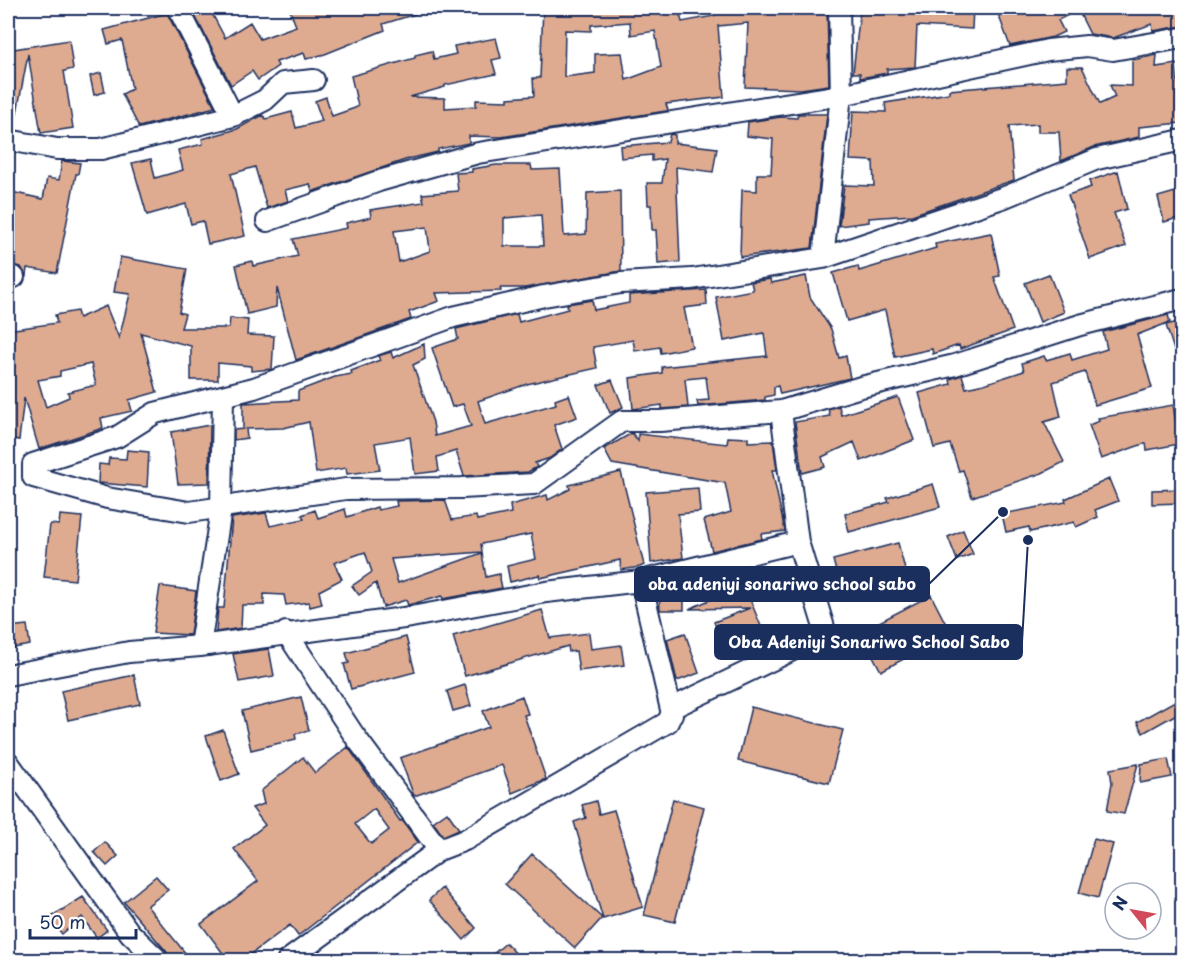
<svg xmlns="http://www.w3.org/2000/svg" width="1190" height="968" font-family="'Playpen Sans',sans-serif">
<style>
.building{fill:#deab91;stroke:#1b2f5e;stroke-width:1.5;fill-rule:evenodd}
.lines{fill:none;stroke-linecap:round;stroke-linejoin:round}
.minor-casing{stroke:#1b2f5e;stroke-width:24}
.minor{stroke:#fff;stroke-width:20}
.leader{fill:none;stroke:#1b2f5e;stroke-width:2}
.callout-dot{fill:#1b2f5e;stroke:#fff;stroke-width:2}
.callout{fill:#1b2f5e;stroke:#1b2f5e;stroke-width:2}
.callout-label{font-size:16px;text-anchor:middle;font-weight:bold;fill:#fff}
</style>
<rect width="100%" height="100%" fill="#fff"/>
<filter id="ink" filterUnits="userSpaceOnUse"><feTurbulence type="fractalNoise" baseFrequency=".0167" numOctaves="2"/><feDisplacementMap in="SourceGraphic" scale="12" xChannelSelector="R" yChannelSelector="G"/><feConvolveMatrix kernelMatrix="1 2 1 2 8 2 1 2 1" color-interpolation-filters="sRGB"/></filter>
<g filter="url(#ink)">
<path class="building" d="M191 8H209L225 38 250 22 260 39 296 26 289 8H349L350 12 362 8H427L428 10 383 24 385 30 325 54 306 59 304 53 276 62 278 66 258 80 252 71 231 85Z
M543 8H678L682 22 714 16 713 8H827L829 85 801 89 745 87 748 23 718 26 724 97 666 104 668 110 666 111 501 137 469 136V143L438 149V152L408 159 317 190 312 192 310 184 285 190 288 201 267 208 255 167 231 174 245 236 208 244 203 221 191 224 186 204 147 215 132 163 151 159 155 178 183 170 178 150 203 144 202 139 237 129 263 115 266 119 292 112 296 128 322 121 315 101 326 97 332 116 355 108 358 106 351 76 415 58V55L432 51 434 59 456 54 454 46 496 38 501 58 492 60 496 74 445 85V87L410 97 445 98V108L476 106V100L508 101V98L534 96 533 78H540ZM630 22 631 35 655 31 661 67 626 80 622 53 595 54V73L564 77 565 30 591 31V25Z
M870 8H973L972 29 917 26 915 67 887 69V73L860 78V73H853L860 11 870 12Z
M996 8H1182V26L1153 31 1152 24 1113 38 1090 34 1078 10 1058 20 1064 32 1053 37 1010 46Z
M167 13 215 107 139 127 122 94 132 89 122 40 108 44 104 30Z
M69 40 73 69 64 71 73 128 41 133 28 54 14 129 8 128V50Z
M1157 55 1156 67 1176 64 1181 123 1139 127V137L1094 147 1061 161 1059 132H1038V124L1009 126 1014 180 912 215 869 218V222L839 226 844 185 874 186 873 161 850 160 853 111 886 112 885 103 949 93V90L1067 80V67H1082L1100 104 1115 97 1110 85 1132 86V60Z
M101 73 105 92 94 95 90 76Z
M798 114H827L812 248 740 257 742 190 757 191V174H771L773 139 747 136 748 122 781 117 797 118Z
M670 134 675 135V143L717 148 713 172 676 167 680 262 658 264 656 230H652L651 205H648L647 183H662L665 159 652 161V155L621 158 620 146 668 142Z
M62 161 80 163 78 174H76L57 273 27 268 26 276 21 267 8 264V207L11 192 43 199 47 178 59 180Z
M496 165H531L532 170 560 169 564 236 586 234 587 193 620 191 621 271 525 288H500L501 291 436 293 439 301 409 312 411 319 296 360 277 288 276 307 247 314 236 265 252 261 253 266 298 256 293 239 347 228 346 223 371 217 370 210 424 202 422 194 458 191 456 173 472 172V169ZM541 215 543 246H504V218ZM427 227 430 251 399 262 394 231Z
M1118 171 1127 209 1114 213 1126 246 1090 259 1068 195 1091 187 1089 181Z
M1182 190V217L1164 222 1158 197Z
M991 233 1000 276 994 277 1013 330 960 349 959 345 933 354 932 349 895 357 885 310 847 321 833 273 858 266 859 271 936 248 935 244Z
M120 257 187 269 179 312 185 314 181 328H229L230 318 248 320 247 335 274 336 272 369 251 371V366L218 363V380H191V346L141 333 157 392 129 400 132 411 101 418 103 428 39 449 24 398 19 440 8 438V330L57 323 55 315 77 311 79 318 106 306 119 338 130 294 114 292ZM91 364 96 385 68 392 69 397 46 407 38 380 60 376V371Z
M1049 274 1064 312 1040 322 1025 283Z
M806 276 810 297 831 329 839 358 846 356 850 378 780 394 778 386 774 387V395L765 397V400L698 406 697 401 709 400 706 377 685 379 688 407 662 409V405L633 409 630 378 662 373V367L767 356 764 333 724 341 716 297 753 290 751 282 770 279 771 283Z
M706 290 707 305 684 308 692 347 661 353 660 347 635 351 633 340 593 347 597 368 527 384 478 401 485 424 556 404 555 400 569 395 577 417 554 425 562 449 550 458 535 463 537 467 528 472 464 476 456 451 437 457 439 471 415 474 410 437 375 443 380 470 347 474 346 468 316 473 309 422 283 428 246 429 247 438 234 440V430L243 429V403L298 400V391L335 377 352 374 351 371 380 360 378 356 391 352 393 358 424 344 425 359 413 365 433 422 435 436 471 426 463 404 452 407 432 348 458 339 456 329 517 314 519 322 568 309 567 304 592 300 594 310 629 303V295Z
M1168 315 1170 322 1137 335 1152 388 1095 405 1085 372 1053 382 1061 417 1044 422 1064 462 1042 473 972 497 963 470 959 471 950 444 934 448 919 393 951 384 950 379 962 375 966 388 984 384 1024 371 1022 363 1044 356 1046 360 1070 353 1072 360 1107 349 1103 332Z
M1182 321V347L1174 350 1166 325Z
M612 380 623 407 610 413 598 385Z
M898 397 914 440 861 461 854 442 822 457 825 467 802 473 795 422 830 416 828 409 839 406 841 415Z
M1173 405 1179 444 1147 450 1146 443 1101 459 1089 425 1099 421 1098 418Z
M210 425 209 483 178 484 171 432Z
M632 433 638 441V434L727 444 728 437 748 438V442L773 441 777 470H772L785 531 761 534 762 539 712 551 704 520 731 512 725 483 612 464 604 449Z
M127 450 149 452 147 487 98 483 99 464 108 465 109 458 126 459Z
M621 472 644 565 640 567 621 570 620 560 540 578 539 575 510 582 507 566 536 559 531 534 481 544 482 552 391 559 398 583 482 553 486 577 499 574 502 588 443 599 442 596 408 605 406 600 383 607 376 583 359 595 352 586 372 572 365 552 334 563 342 579 319 591 322 604 310 607 309 602 286 605 284 595 264 594V605H242L241 628 216 632 218 608H224L232 518 266 513 270 526 304 519 302 515 315 510 318 518 345 509 347 517 377 507 378 510 397 506 396 501 445 500 452 520 476 516 477 520 511 513 510 505 547 495 548 500 570 489 569 485Z
M1109 479 1118 501 1095 510 1098 517 1076 527 1074 522 1030 532 1029 527 1006 532 1002 514 1066 502 1065 499Z
M933 484 940 507 849 532 845 514 889 502 887 498Z
M698 488 700 512 678 514 683 558 651 563 646 492Z
M1182 489V503L1152 504V490Z
M60 515 82 517 75 580 44 577 50 524 59 525Z
M963 530 973 554 957 560 948 537Z
M898 543 907 577 842 594 833 560Z
M744 585 763 631 725 648 714 622 750 608 689 609Z
M160 586 196 591 190 635 153 633Z
M684 589V610H660L659 590Z
M931 595 951 634 881 671 860 632Z
M542 610 550 638 589 633 591 649 621 645 624 665 579 671 576 651 569 652 568 646 465 676 453 636Z
M27 625 30 645 8 649V627Z
M685 633 699 673 677 681 667 639Z
M406 637 415 672 351 689 344 664 349 663 346 653Z
M269 649 274 676 239 682 233 654Z
M134 675 140 704 68 720 61 691Z
M465 685 471 706 453 711 447 691Z
M522 696 528 714 524 715 546 779 512 793 502 765 414 796 400 758 489 727 483 711Z
M301 697 309 731 295 734 296 739 251 750 242 711Z
M1182 697V711L1143 733 1137 722Z
M751 707 843 730 829 783 738 761Z
M223 730 239 774 221 781 206 736Z
M348 747 400 821 402 820 418 842 298 936 290 925 243 960H228L201 924 258 881 234 849 265 825 252 808 264 804 261 791 303 757 315 773ZM374 809 389 830 371 844 355 824Z
M1168 759 1172 777 1140 783 1141 764Z
M1138 764 1124 814 1107 811 1112 783 1110 769Z
M673 799 704 807 675 922 644 915Z
M596 801 599 814 614 810 643 907 603 919 574 822 586 818 582 805Z
M447 812 459 829 443 836 433 822Z
M1094 839 1113 844 1098 898 1079 893Z
M105 842 118 856 107 866 94 852Z
M532 854 602 918 575 948 505 884Z
M156 876 168 890 147 906 191 960H171L166 951 124 902Z
M442 888 476 928 464 940 429 900Z
M83 897 107 930 97 938 82 917 62 934 49 918Z
M506 943 522 960H486Z"/>
<g class="lines">
<g class="minor-casing">
<path id="minor" d="M178 8 233 116
M8 140 57 149H101L233 116 265 100 283 83 314 80
M1182 140 1097 159 1005 197 823 258 692 279 621 283 544 296 453 317 254 388 155 413 117 437 33 464V477L107 498 189 512 346 489 462 488 534 484 622 421H660L781 411 861 387 955 365 1080 325 1182 299
M267 221 379 181 478 153 841 95 1048 50 1087 46 1113 50 1182 38
M823 258 841 95 839 8
M8 276 14 277
M641 581 798 542
M286 632 354 735 439 850
M200 646 221 509 223 396
M8 675 129 652 200 646 411 617 546 592 641 581 672 714
M8 762 130 933 158 960
M288 960 439 850 465 840 668 722 674 707 826 634 798 542 781 411"/>
</g>
<use href="#minor" class="minor"/>
</g>
</g>
<path class="leader" d="M1003 512L929 584M1028 540L1022 642"/>
<g class="callout-dot">
<circle cx="1003" cy="512" r="6"/>
<circle cx="1028" cy="540" r="6"/>
</g>
<g class="callout">
<rect x="635" y="567" width="294" height="34" rx="6"/>
<rect x="715" y="625" width="307" height="34" rx="6"/>
</g>
<g class="callout-label">
<text x="782" y="590">oba adeniyi sonariwo school sabo</text>
<text x="869" y="648">Oba Adeniyi Sonariwo School Sabo</text>
</g>
<rect width="1190" height="968" fill="none" stroke="#fff" stroke-width="30"/>
<rect x="15" y="15" width="1160" height="938" fill="none" stroke="#1b2f5e" stroke-width="2" filter="url(#ink)"/>
<g transform="translate(1133 911) rotate(301)"><circle r="28" fill="#ffffff" stroke="#a4acbf" stroke-width="1.5"/>
<path d="M0-4.5L10 22L0 15L-10 22Z" fill="#d1495b"/>
<text y="-9" font-size="16" font-weight="bold" text-anchor="middle" fill="#1b2f5e">N</text>
</g>
<path d="M30 929v9h106v-9" fill="none" stroke="#1b2f5e" stroke-width="3"/>
<text x="39" y="929" font-size="18" fill="#1b2f5e" stroke="#ffffff" stroke-width="4.5" paint-order="stroke">50 m</text>
</svg>
